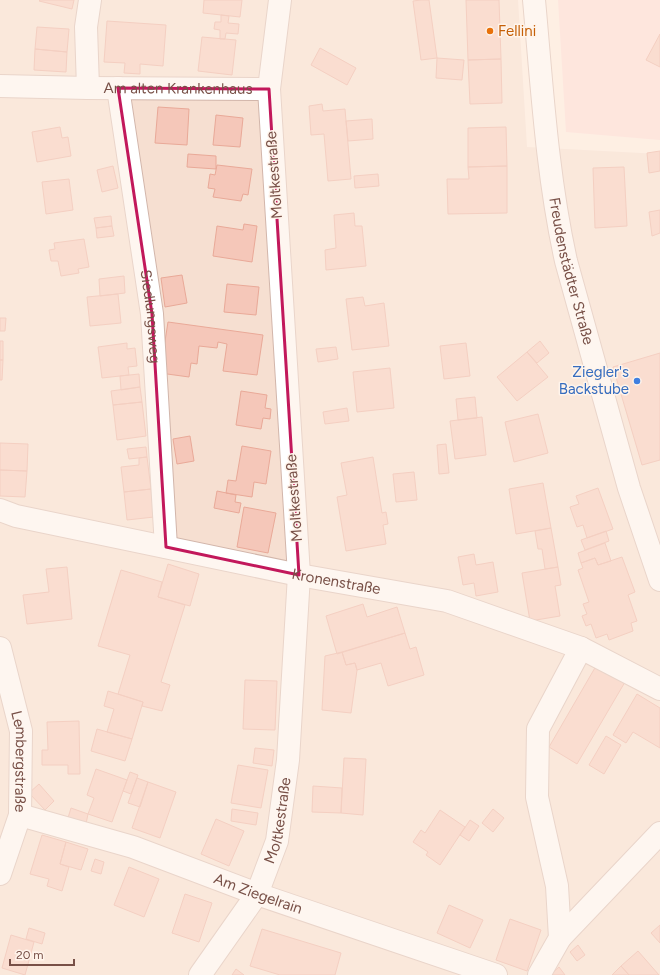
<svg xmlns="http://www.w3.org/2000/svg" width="660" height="975" font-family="Figtree,sans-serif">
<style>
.residential{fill:#f6dfd1}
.commercial{fill:#ffdbd6}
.building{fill:#f5c7b9;stroke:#e9a998}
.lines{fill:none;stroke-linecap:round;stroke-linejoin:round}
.minor-casing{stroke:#d2b6ab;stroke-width:24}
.minor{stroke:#fff;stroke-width:22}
.marked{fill:none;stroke:#c2185b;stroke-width:3;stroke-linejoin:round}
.food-dot{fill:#e8710a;stroke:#fff4eb;stroke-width:1.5}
.shop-dot{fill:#3f7fe0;stroke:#fff4eb;stroke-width:1.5}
.labels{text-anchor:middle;stroke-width:3;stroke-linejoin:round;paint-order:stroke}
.food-label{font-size:15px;fill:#c56008;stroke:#fff4eb;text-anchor:start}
.street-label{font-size:15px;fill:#785047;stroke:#fff4eb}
.shop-label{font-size:15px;fill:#366cbe;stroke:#fff4eb;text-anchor:end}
</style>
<rect width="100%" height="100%" fill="#feefe3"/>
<path class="residential" d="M0 0H518L527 147 660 154V975H0Z"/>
<path class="commercial" d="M558 0H660V140L566 132Z"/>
<path class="building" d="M40 0H74L72 9 39 1Z
M204 0H242L240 17 203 13Z
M421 0H429L437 58 421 60 413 1Z
M466 0H499L501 59 468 60Z
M221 15 229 16 228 23 239 24 238 34 226 33 225 39H220V30L214 29 215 22H221Z
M107 21 166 25 163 66 140 64V74L124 73 125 63 104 62Z
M37 27 69 29 67 52 35 49Z
M660 34V67L646 60Z
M202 37 236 40 232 75 198 71Z
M320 48 356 68 347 85 311 65Z
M35 49 67 52 66 72 34 70Z
M437 58 464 60 462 80 436 78Z
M501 59 502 103 470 104 468 60Z
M322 104 323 111 345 109 351 179 328 181 324 134 311 135 309 106Z
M158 107 189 109 187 145 155 143Z
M216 115 243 118 240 147 213 145Z
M372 119 373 139 348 141 346 121Z
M60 127 62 138 68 137 71 156 37 162 32 132Z
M506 127 507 166 468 167V128Z
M660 151V171L649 173 647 153Z
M188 154 216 156V169L187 167Z
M217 165 252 169 248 195 243 194 241 201 213 197 215 189 208 188 210 174 215 175Z
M113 166 118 188 102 192 97 170Z
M507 166V213L448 214 447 179H469L468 167Z
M624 167 627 226 595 228 593 168Z
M378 174 379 186 355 188 354 176Z
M69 179 73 210 46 214 42 182Z
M660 210V233L652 236 649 212Z
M354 213 355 226H362L366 266 326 270 325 250 336 248 334 215Z
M111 216 112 226 96 228 94 218Z
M244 224 257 226 252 262 213 256 217 226 243 230Z
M112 226 114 236 97 238 96 228Z
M84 239 89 267 78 269 79 273 61 276 58 261H51L49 250 55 249 54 243Z
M182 275 187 303 165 307 161 278Z
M124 276 125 293 100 296 99 279Z
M227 284 259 287 256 315 224 312Z
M118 294 121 323 90 326 87 297Z
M363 297 365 306 384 303 389 346 352 350 346 299Z
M0 318H6L5 331H0Z
M168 322 263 335 257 375 223 371 227 344 218 342 217 348 199 346 197 364 191 363 189 377 160 373Z
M0 341H3V360H0Z
M540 341 549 353 537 363 527 352Z
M127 343V349L135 348 137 366 128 367 129 375 102 378 98 347Z
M466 343 470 376 444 379 440 346Z
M336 347 338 359 318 362 316 349Z
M527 352 548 377 517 401 497 377Z
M660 353V460L642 465 613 367Z
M0 360H3L2 380H0Z
M390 368 394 408 357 412 353 372Z
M139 374 140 387 121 390 120 376Z
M140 387 142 402 113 405 111 391Z
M241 391 267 395 265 408 271 409 270 419 263 418 261 429 236 425Z
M475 397 477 418 458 420 456 399Z
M142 402 146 436 117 440 113 405Z
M347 408 349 421 325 424 323 412Z
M538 414 548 453 514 462 505 422Z
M482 417 486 455 455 459 450 421Z
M190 436 194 461 177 464 173 439Z
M0 443 28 444 27 471 0 470Z
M446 444 449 473 439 474 437 445Z
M242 446 271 451 266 484 254 482 252 497 226 493 228 480 236 481Z
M146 447 147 457 129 459 127 449Z
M147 457 151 489 124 492 121 467 139 465V458Z
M373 457 382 513 386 512 388 524 383 525 386 544 346 551 337 497 347 495 341 463Z
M0 470 27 471 25 497 0 496Z
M414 472 417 500 396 502 393 474Z
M543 483 551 528 516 534 509 489Z
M598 488 613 529 587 538 583 525 577 527 570 507 579 504 576 496Z
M151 489 154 517 127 520 124 492Z
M217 491 236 495 235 502 241 503 239 513 214 508Z
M244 507 276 513 268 553 237 547Z
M551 528 558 567 545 569 542 549H538L535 531Z
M606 531 609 541 585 550 581 540Z
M605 543 611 561 598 565 595 558 581 563 578 553Z
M474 554 476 565 493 562 498 592 476 596 474 583 463 585 458 557Z
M622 557 635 592 628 595 637 621 631 623 633 631 609 640 607 634 596 638 591 624 586 626 582 616 587 614 583 604 589 602 578 570 583 568 581 563 595 558 598 565Z
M168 564 199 574 190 606 158 597Z
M67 567 72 619 27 624 23 595 49 592 46 569Z
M558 567 561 585 555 586 560 616 530 621 522 573Z
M121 570 162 582 158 597 185 605 161 682 170 685 162 711 142 706 143 702 118 694 130 655 98 646Z
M363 604 367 617 397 607 405 633 337 654 326 616Z
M405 633 410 649 416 647 424 675 388 686 381 663 357 670 355 663 346 665 342 652Z
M342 652 346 665 355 663 357 670 351 713 322 710 325 656Z
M596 666 625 682 577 764 549 747Z
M245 680 277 681 275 730 243 729Z
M108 691 143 702 132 739 107 732 114 709 104 706Z
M637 694 660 708V748L633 732 626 743 613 735Z
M79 721 80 774H68V765H42V750H48L47 722Z
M97 729 132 739 125 761 91 751Z
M606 736 621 745 604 774 589 765Z
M255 748 274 750 272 766 253 763Z
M344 758 366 759 363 815 341 813Z
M238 765 268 770 261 808 231 803Z
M96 769 127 780 112 822 88 814 94 798 87 795Z
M130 772 138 775 131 794 123 791Z
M137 778 148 782 140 807 128 803Z
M148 782 176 792 160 838 132 828Z
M39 784 54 801 45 810 29 793Z
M313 786 342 788 341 813 312 812Z
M71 808 88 814 86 824 68 818Z
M232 809 258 813 256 825 231 821Z
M493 809 504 818 493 832 482 823Z
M440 810 465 827 440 865 426 855 428 852 413 842 421 830 425 833Z
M216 819 244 831 229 866 201 854Z
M470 820 479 826 469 841 460 835Z
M42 835 66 842 60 864 69 867 62 891 47 886 49 879 30 874Z
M66 842 88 849 81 870 60 864Z
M95 859 104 862 101 874 91 871Z
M129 867 159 879 144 917 114 905Z
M185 894 212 903 199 942 172 933Z
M449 905 483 920 470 948 437 933Z
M510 919 541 930 527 971 496 960Z
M660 925V943L651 933Z
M29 928 45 933 42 944 26 939Z
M262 929 341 953 335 975H280L250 966Z
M11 935 34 942 25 975 2 968Z
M578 945 585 955 577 961 570 952Z
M638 951 659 975H629L621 966Z
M621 966 629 975H612Z
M559 967 565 975H550Z
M236 969 244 975H232Z"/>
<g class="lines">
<g class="minor-casing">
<g id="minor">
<path id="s1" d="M534 0C542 87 547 175 566 261L629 488 660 580"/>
<path id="s2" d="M0 86 88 88 269 89"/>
<path d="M88 88 86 27 90 0"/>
<path id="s3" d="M118 88 152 314 166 547"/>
<path id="s4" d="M0 510 16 516 299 575 447 601 581 648 660 689"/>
<path id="s5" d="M0 648 21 731 20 815 0 874"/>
<path id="s6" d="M20 815 133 847 257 894 496 975"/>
<path d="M560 938 660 833"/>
<path id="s7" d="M200 975 257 894 277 841 288 760 299 575 269 89 280 0"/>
<path d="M539 975 560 938 557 886 537 797 538 729 581 648"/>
</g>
</g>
<use href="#minor" class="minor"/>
</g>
<path d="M0 0H660V975H0ZM118 88 269 89 299 575 166 547 152 314Z" fill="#feefe3" fill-opacity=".55" fill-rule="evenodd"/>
<path class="marked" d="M118 88 269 89 299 575 166 547 152 314Z"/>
<circle class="food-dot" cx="490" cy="31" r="4"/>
<circle class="shop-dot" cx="637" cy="381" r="4"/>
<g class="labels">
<g class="food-label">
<text x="498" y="36">Fellini</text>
</g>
<g class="street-label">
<text dy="5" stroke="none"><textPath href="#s2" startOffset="178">Am alten Krankenhaus</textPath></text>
<text transform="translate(274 175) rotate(-94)" y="5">Moltkestraße</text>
<text dy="5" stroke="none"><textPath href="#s1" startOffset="274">Freudenstädter Straße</textPath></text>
<text dy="5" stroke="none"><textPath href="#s3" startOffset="231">Siedlungsweg</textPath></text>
<text transform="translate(294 498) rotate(-94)" y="5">Moltkestraße</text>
<text dy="5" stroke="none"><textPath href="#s4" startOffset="344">Kronenstraße</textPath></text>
<text dy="5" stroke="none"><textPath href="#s5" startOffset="116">Lembergstraße</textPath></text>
<text dy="5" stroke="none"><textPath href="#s7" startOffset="176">Moltkestraße</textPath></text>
<text dy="5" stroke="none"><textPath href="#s6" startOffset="251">Am Ziegelrain</textPath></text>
</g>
<g class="shop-label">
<text x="629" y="377">Ziegler's<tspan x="629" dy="17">Backstube</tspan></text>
</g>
</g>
<path d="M10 959v6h64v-6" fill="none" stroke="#785047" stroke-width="2"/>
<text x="16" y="959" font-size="12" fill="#785047" stroke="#fff4eb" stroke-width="3" paint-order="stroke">20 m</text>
</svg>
